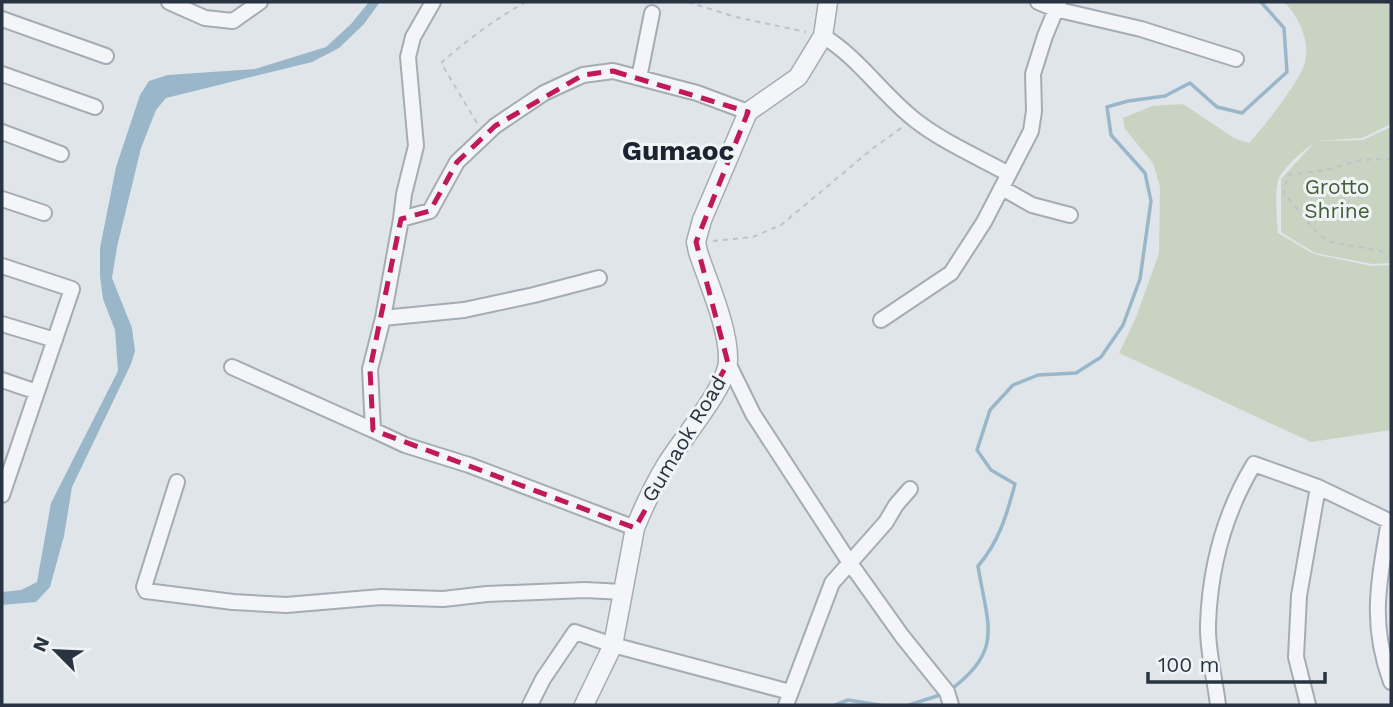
<svg xmlns="http://www.w3.org/2000/svg" width="1393" height="707" font-family="'Work Sans',sans-serif">
<style>
.green{fill:#c8d4c1}
.water{fill:#9ab7ca}
.lines{fill:none;stroke-linecap:round;stroke-linejoin:round}
.stream{stroke:#9ab7ca;stroke-width:3.5}
.minor-casing{stroke:#a5acb4;stroke-width:18}
.tertiary-casing{stroke:#a5acb4;stroke-width:21}
.path{stroke:#bec3c9;stroke-width:2;stroke-dasharray:5 5;stroke-linecap:butt}
.minor{stroke:#f3f5f8;stroke-width:14}
.tertiary{stroke:#f3f5f8;stroke-width:18}
.marked{fill:none;stroke:#c2185b;stroke-width:5;stroke-dasharray:14 9;stroke-linejoin:round}
.labels{text-anchor:middle;stroke-width:6;stroke-linejoin:round;paint-order:stroke}
.park-label{font-size:21px;fill:#415e35;stroke:#f0f4f7}
.street-label{font-size:21px;fill:#283442;stroke:#f0f4f7}
.district-label{font-size:28px;font-weight:bold;fill:#1b2532;stroke:#f0f4f7}
</style>
<rect width="100%" height="100%" fill="#e0e5ea"/>
<path class="green" d="M1284 2H1391V124L1362 138 1315 141 1363 140 1391 127V263L1372 264 1315 253 1281 232V179L1314 143C1304 150 1284 167 1279 178 1274 190 1277 220 1278 233L1314 254 1372 266 1391 265V430L1311 442 1119 353 1137 315 1159 253 1160 187 1153 163 1125 129 1123 118 1152 106 1183 104 1234 138 1249 143C1261 131 1303 77 1305 62 1310 40 1299 17 1284 2Z"/>
<path class="water" d="M369 2H380L364 24 339 48 312 62 166 98 156 110 141 148 117 247 112 278 132 328 135 351 131 364 72 487 64 536 50 587 36 602 2 605V592L21 590 37 582 51 503 118 371 115 330 103 299 100 276V248L116 167 140 95 149 81 168 75 255 69 326 47 351 24Z"/>
<g class="lines">
<path class="stream" d="M950 690C1005 650 987 624 978 566 999 542 1007 514 1015 484L991 470 977 450 990 410 1013 385 1038 375 1076 373 1101 357 1123 325 1140 279 1151 201 1145 173 1111 135 1107 107 1128 101 1165 96 1190 83 1217 107 1242 113 1287 72 1284 28 1261 2
M835 705 848 700 880 705
M909 705 943 694"/>
<g class="minor-casing">
<path id="minor" d="M169 2 205 18 233 21 260 2
M1038 2 1055 9 1141 29 1236 59
M2 19 106 56
M823 36C859 58 882 94 915 120 943 142 978 157 1009 174
M2 74 95 107
M639 78 652 13
M2 132 61 154
M1002 188 1032 205 1070 215
M2 199 44 213
M401 219 404 194 416 146 408 57 413 37 433 2
M2 266 72 289 2 495
M383 318 464 310 534 295 599 278
M881 320 951 273 984 222 1031 131 1034 111 1033 74 1045 36 1059 2
M2 324 55 340
M728 363 753 414 850 563 902 636 947 692 951 705
M232 367 373 430
M2 380 37 392
M177 482 144 587 146 591 233 602 286 605 381 597 443 599 487 594 585 590 624 592
M1389 521C1379 581 1369 622 1391 682
M635 528 469 465 405 445 373 430 370 369 383 318 401 219 430 211 457 162 495 126 544 93 583 75 613 71 697 93 748 112
M530 705 543 679 575 632 613 645 790 692
M786 705 832 583 886 522 896 505 910 489
M1218 705C1215 679 1207 650 1208 624 1210 568 1225 512 1254 464L1318 487 1391 522
M1308 705 1296 657 1299 596 1318 487"/>
</g>
<g class="tertiary-casing">
<path id="tertiary" d="M584 705 613 645 635 528C644 506 654 485 666 465 681 440 728 386 728 360 729 329 708 282 698 252L696 242 702 220 748 112 798 77 823 36 828 2"/>
</g>
<path class="path" d="M688 2 736 17 806 32
M477 123 441 63C467 40 495 19 526 2
M1391 159 1361 160 1326 170 1288 175 1284 193 1319 235 1331 242 1391 253
M713 241 753 237 781 225 872 149 904 126"/>
<use href="#minor" class="minor"/>
<use href="#tertiary" class="tertiary"/>
</g>
<path class="marked" d="M613 71 748 112 696 242 728 363 635 528 373 430 370 369 401 219 430 211 457 162 495 126 583 75Z"/>
<g class="labels">
<g class="park-label">
<text x="1337" y="194">Grotto<tspan x="1337" dy="24">Shrine</tspan></text>
</g>
<g class="street-label">
<text transform="translate(684 439) rotate(-59)" y="7">Gumaok Road</text>
</g>
<g class="district-label">
<text x="678" y="160">Gumaoc</text>
</g>
</g>
<rect width="1393" height="707" fill="none" stroke="#283442" stroke-width="7"/>
<g transform="translate(56 651) rotate(294)" stroke="#f0f4f7" stroke-width="5" paint-order="stroke">
<path d="M0-5L12 26L0 18L-12 26Z" fill="#283442"/>
<text y="-10" font-size="19" font-weight="bold" text-anchor="middle" fill="#283442">N</text>
</g>
<path d="M1148 672v10h177v-10" fill="none" stroke="#283442" stroke-width="3.5"/>
<text x="1158" y="672" font-size="21" fill="#283442" stroke="#f0f4f7" stroke-width="5" paint-order="stroke">100 m</text>
</svg>
